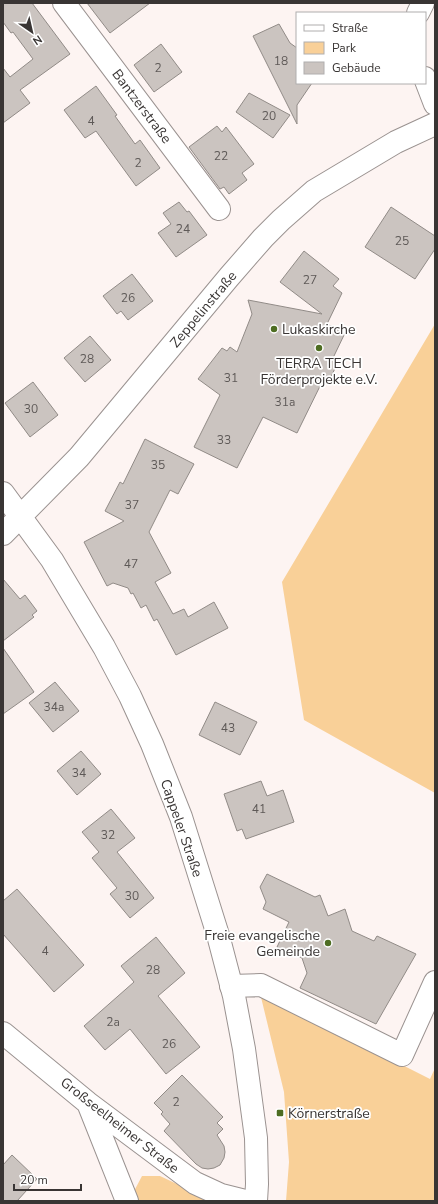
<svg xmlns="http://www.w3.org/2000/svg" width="438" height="1204" font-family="'Nunito Sans',sans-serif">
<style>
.green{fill:#f9d098}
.building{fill:#cbc4c0;stroke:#918b87}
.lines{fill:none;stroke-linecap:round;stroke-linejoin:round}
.minor-casing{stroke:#9a9290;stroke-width:24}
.major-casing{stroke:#9a9290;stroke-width:24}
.minor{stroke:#fff;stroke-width:22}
.major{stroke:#fff;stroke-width:22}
.poi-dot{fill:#4e6d22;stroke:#fff;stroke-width:1.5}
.labels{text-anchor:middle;stroke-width:3.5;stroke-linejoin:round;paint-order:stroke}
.number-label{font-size:12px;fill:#5e5957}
.street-label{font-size:14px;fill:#393534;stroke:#fff}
.poi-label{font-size:14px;fill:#393534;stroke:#fff;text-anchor:start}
</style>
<rect width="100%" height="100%" fill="#fdf4f2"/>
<path class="green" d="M435 324V793L304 720 282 582Z
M260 993 430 1079 435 1068V1201H286L289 1162 284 1092Z
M142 1176H160L213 1201H135L132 1195Z"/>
<path class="building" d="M3 3H32L70 54 20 90 30 103 3 123V68L10 77 33 59 13 32 11 33 3 22Z
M87 3H150L110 33Z
M279 24 290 43 297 48V83H312L297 105V124L253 36Z
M161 44 182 72 154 92 134 65Z
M96 86 117 115 115 116 135 144 140 140 160 168 136 186 96 131 85 138 64 110Z
M249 93 290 115 273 138 236 112Z
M217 126 222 132 226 127 254 164 242 173 247 180 229 194 224 187 220 189 189 147Z
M179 202 187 212 189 211 207 235 176 257 158 233 171 224 163 213Z
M391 207 435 236V249L415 279 365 247Z
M304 251 339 279 333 286 342 293 327 324 345 333 333 358 339 360 329 381 324 378 297 433 263 417 237 468 194 447 220 395 198 379 222 348 227 351 230 347 237 352 252 314 248 300 322 314 280 282Z
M132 274 153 301 128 320 121 311 117 314 103 296Z
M90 336 111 360 85 382 64 358Z
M33 382 58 415 30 437 5 403Z
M145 439 194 464 178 494 170 490 149 532 171 573 155 582 173 614 184 609 188 617 214 602 228 628 176 655 157 619 154 621 146 605 141 608 133 593 131 594 128 588 113 583 107 586 84 542 124 521 105 511 120 482 123 484Z
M3 579 20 599 25 595 37 611 32 615 34 617 3 641Z
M3 648 34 692 3 714Z
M55 682 79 711 53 732 29 703Z
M215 702 257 722 240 755 199 735Z
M81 751 101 774 77 795 57 771Z
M261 781 267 796 283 790 294 822 246 839 242 829 237 831 224 794Z
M111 809 135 838 117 852 154 898 130 918 110 894 117 888 92 858 99 852 82 832Z
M267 874 315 897 320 895 328 916 345 909 352 931 374 941 377 936 416 954 376 1024 300 988 307 973 302 958 277 947 289 922 263 909 266 902 260 887Z
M17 889 84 965 54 992 3 934V901Z
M156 937 185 973 158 996 200 1047 166 1074 130 1029 105 1050 84 1026 134 982 121 966Z
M182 1075 223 1117 217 1123 223 1129 217 1135 224 1146 225 1152 224 1158 220 1165 214 1168 208 1169 202 1168 196 1164 164 1131 170 1124 161 1114 163 1112 154 1103Z
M12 1155 37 1179 17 1201H3V1165Z"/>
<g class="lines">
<g class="minor-casing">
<path id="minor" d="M64 3 219 209
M418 13 423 3
M425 78 435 104
M231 986 261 985 402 1055 435 982
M3 1033 88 1103 195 1183 221 1195 245 1201
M88 1103 127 1201"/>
</g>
<g class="major-casing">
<path id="major" d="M3 493 52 560 104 647 130 696 152 744 181 817 218 935 234 996 244 1049 256 1138 257 1184 256 1201
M3 534 79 457 229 277 263 238 281 220 314 191 396 142 435 124"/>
</g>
<use href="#minor" class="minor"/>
<use href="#major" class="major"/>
</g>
<g class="poi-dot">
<circle cx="274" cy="329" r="4"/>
<circle cx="319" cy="348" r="4"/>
<circle cx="328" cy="943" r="4"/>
<rect x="276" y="1109" width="8" height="8" rx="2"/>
</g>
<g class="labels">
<g class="number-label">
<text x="281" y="65">18</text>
<text x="158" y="72">2</text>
<text x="269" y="120">20</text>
<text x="91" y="125">4</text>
<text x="221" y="160">22</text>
<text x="138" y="167">2</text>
<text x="183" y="233">24</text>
<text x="402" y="245">25</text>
<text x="310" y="284">27</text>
<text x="128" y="302">26</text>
<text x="87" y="363">28</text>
<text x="231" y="382">31</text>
<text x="285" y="406">31a</text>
<text x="31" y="413">30</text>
<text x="224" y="444">33</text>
<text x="158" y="469">35</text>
<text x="132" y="509">37</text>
<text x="131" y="568">47</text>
<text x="54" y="711">34a</text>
<text x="228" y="732">43</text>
<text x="79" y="777">34</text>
<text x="259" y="813">41</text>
<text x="108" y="839">32</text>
<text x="132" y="900">30</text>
<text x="45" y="955">4</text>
<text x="153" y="974">28</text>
<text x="113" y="1026">2a</text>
<text x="169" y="1048">26</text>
<text x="176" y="1106">2</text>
</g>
<g class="street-label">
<text transform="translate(142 106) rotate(53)" y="5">Bantzerstraße</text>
<text transform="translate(203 309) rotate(-50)" y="5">Zeppelinstraße</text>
<text transform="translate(182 828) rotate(71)" y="5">Cappeler Straße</text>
<text transform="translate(120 1125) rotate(38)" y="5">Großseelheimer Straße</text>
</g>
<g class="poi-label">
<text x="282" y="334">Lukaskirche</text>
<text x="319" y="368" text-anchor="middle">TERRA TECH<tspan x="319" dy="16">Förderprojekte e.V.</tspan></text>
<text x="320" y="940" text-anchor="end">Freie evangelische<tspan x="320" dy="16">Gemeinde</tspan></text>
<text x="288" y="1118">Körnerstraße</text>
</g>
</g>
<rect width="438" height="1204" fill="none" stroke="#393534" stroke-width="8"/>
<rect x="296" y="12" width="130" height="72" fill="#ffffff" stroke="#b0aeae"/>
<rect x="304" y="25" width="20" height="6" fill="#ffffff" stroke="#b0aeae"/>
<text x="332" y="32" font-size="12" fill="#393534">Straße</text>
<rect x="304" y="42" width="20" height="12" fill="#f9d098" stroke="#b0aeae"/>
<text x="332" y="52" font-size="12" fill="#393534">Park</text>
<rect x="304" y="62" width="20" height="12" fill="#cbc4c0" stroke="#b0aeae"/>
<text x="332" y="72" font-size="12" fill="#393534">Gebäude</text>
<g transform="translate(32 32) rotate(146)" stroke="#ffffff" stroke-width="3" paint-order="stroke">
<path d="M0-3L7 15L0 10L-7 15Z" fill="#393534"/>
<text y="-6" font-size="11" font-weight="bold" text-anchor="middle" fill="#393534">N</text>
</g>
<path d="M14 1184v6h67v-6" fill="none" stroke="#393534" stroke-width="2"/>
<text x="20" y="1184" font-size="12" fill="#393534" stroke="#ffffff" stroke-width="3" paint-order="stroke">20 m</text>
</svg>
